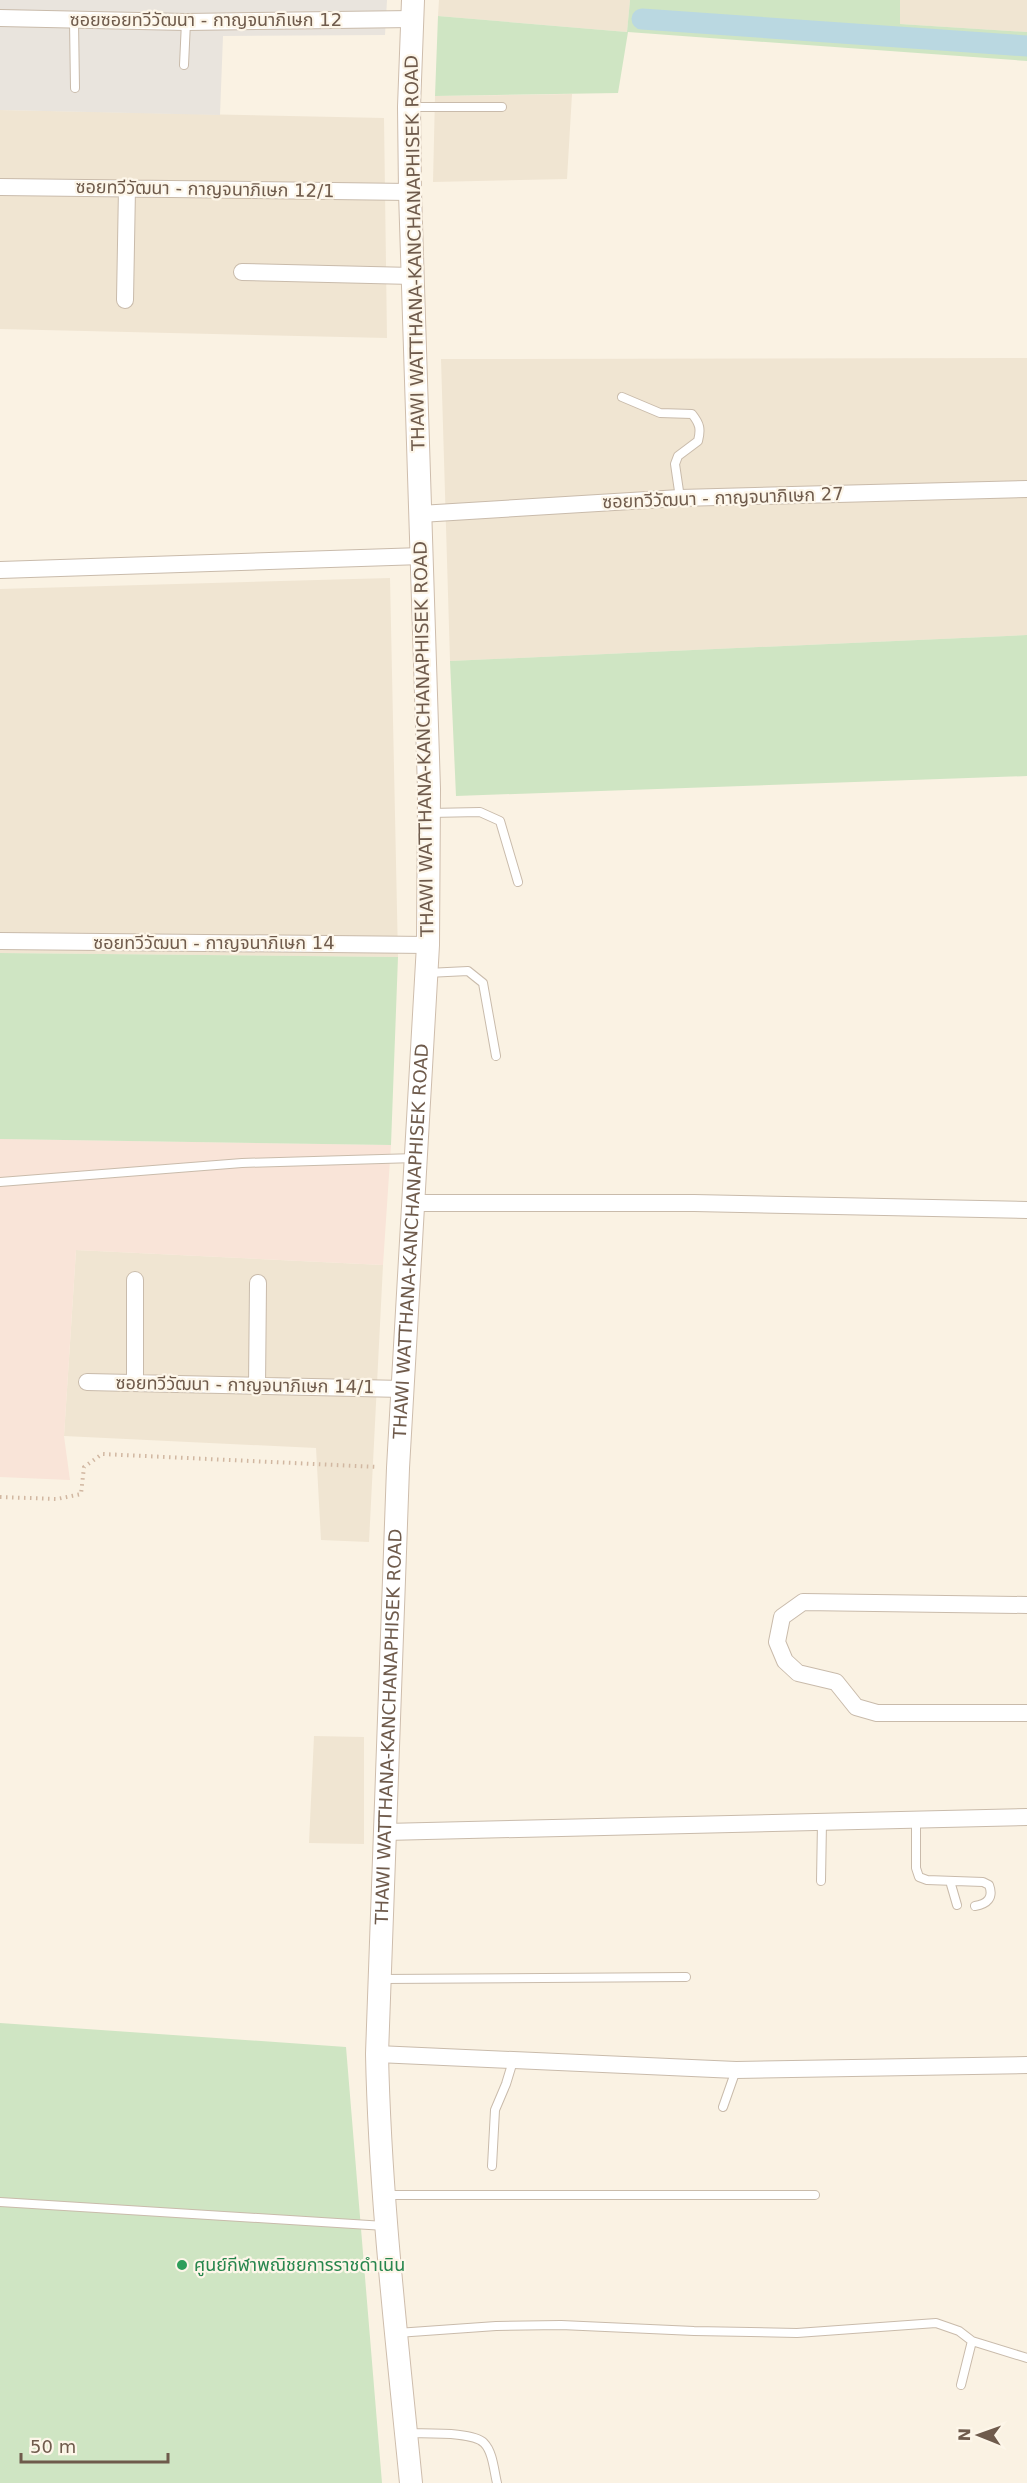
<svg xmlns="http://www.w3.org/2000/svg" width="1027" height="2483" font-family="'DejaVu Sans','Noto Sans Thai',sans-serif">
<style>
.residential{fill:#f0e5d2}
.commercial{fill:#f9e4d8}
.industrial{fill:#e9e4dd}
.green{fill:#cfe5c3}
.lines{fill:none;stroke-linecap:round;stroke-linejoin:round}
.canal{stroke:#bad8e1;stroke-width:21}
.lane-casing{stroke:#c9bbab;stroke-width:10}
.street-casing{stroke:#c9bbab;stroke-width:18}
.secondary-casing{stroke:#cebdac;stroke-width:24}
.path{stroke:#d1b7a1;stroke-width:4;stroke-dasharray:1.5 4.5;stroke-linecap:butt}
.lane{stroke:#fff;stroke-width:8}
.street{stroke:#fff;stroke-width:16}
.secondary{stroke:#fff;stroke-width:22}
.leisure-dot{fill:#2e9e5b;stroke:#fdf6e9;stroke-width:2}
.labels{text-anchor:middle;stroke-width:4.5;stroke-linejoin:round;paint-order:stroke}
.street-label{font-size:18px;fill:#6f5b4c;stroke:#fdf6e9}
.leisure-label{font-size:18px;fill:#27864d;stroke:#fdf6e9;text-anchor:start}
</style>
<rect width="100%" height="100%" fill="#faf2e3"/>
<path class="residential" d="M439 0H630L627 32 438 16Z
M900 0H1027V32L899 24Z
M572 94 567 179 433 182 435 96Z
M0 110 384 118 387 338 0 329Z
M1027 358V635L450 661 441 359Z
M390 578 398 957 0 953V589Z
M76 1250 383 1265 369 1542 321 1540 316 1448 64 1436Z
M314 1736 364 1737V1844L309 1843Z"/>
<path class="commercial" d="M0 1139 391 1145 383 1265 76 1250 64 1436 70 1480 0 1477Z"/>
<path class="industrial" d="M0 0H387L385 35 223 36 220 115 0 110Z"/>
<path class="green" d="M630 0H900V24L1027 32V61L628 32 618 93 435 96 438 16 627 32Z
M1027 635V776L456 796 450 661Z
M0 953 398 957 391 1145 0 1139Z
M0 2023 346 2047 382 2483H0Z"/>
<g class="lines">
<path class="canal" d="M642 19 1027 46"/>
<g class="lane-casing">
<path id="lane" d="M74 21 75 88
M184 65 186 22
M410 107H502
M622 397 660 413 692 414C700 424 701 429 698 441L678 456 675 464 680 498
M430 813 480 812 500 821 518 882
M427 973 468 971 483 983 496 1056
M0 1182 242 1163 416 1158
M916 1820V1868L919 1877 927 1880 983 1882 989 1885C994 1898 987 1904 975 1906
M821 1881 822 1822
M950 1881 957 1905
M382 1979 686 1977
M723 2107 736 2070
M492 2166 495 2110 506 2084 513 2061
M384 2195H815
M0 2202 385 2226
M397 2333 496 2326 561 2325 694 2331 797 2333 936 2323 959 2331 972 2341 1027 2358
M961 2385 972 2341
M407 2433C424 2434 473 2431 484 2443 493 2452 494 2471 497 2483"/>
</g>
<g class="street-casing">
<path id="street" d="M0 18 186 22 413 19
M0 187 410 192
M242 272 413 276
M125 300 127 188
M420 514 680 498 1027 489
M0 570 422 556
M0 941 428 945
M415 1203H694L1027 1210
M135 1280V1383
M87 1382 403 1389
M257 1386 258 1283
M1027 1605 803 1602 782 1617 777 1642 785 1661 798 1673 836 1682 856 1707 877 1713H1027
M385 1832 1027 1817
M377 2054 736 2070 1027 2065"/>
</g>
<g class="secondary-casing">
<g id="secondary">
<path id="s1" d="M411 2483C397 2340 380 2197 377 2054L398 1468 428 945 429 789 410 192 409 107 413 0"/>
</g>
</g>
<path class="path" d="M0 1497 57 1499 81 1494 84 1467 102 1454 378 1467"/>
<use href="#lane" class="lane"/>
<use href="#street" class="street"/>
<use href="#secondary" class="secondary"/>
</g>
<circle class="leisure-dot" cx="182" cy="2265" r="6"/>
<g class="labels">
<g class="street-label">
<text x="206" y="26">ซอยซอยทวีวัฒนา - กาญจนาภิเษก 12</text>
<text transform="translate(205 189) rotate(1)" y="6">ซอยทวีวัฒนา - กาญจนาภิเษก 12/1</text>
<text transform="translate(415 253) rotate(-91)" y="6">THAWI WATTHANA-KANCHANAPHISEK ROAD</text>
<text transform="translate(723 498) rotate(-2)" y="6">ซอยทวีวัฒนา - กาญจนาภิเษก 27</text>
<text transform="translate(424 739) rotate(-91)" y="6">THAWI WATTHANA-KANCHANAPHISEK ROAD</text>
<text x="214" y="949">ซอยทวีวัฒนา - กาญจนาภิเษก 14</text>
<text dy="6" stroke="none"><textPath href="#s1" startOffset="1244">THAWI WATTHANA-KANCHANAPHISEK ROAD</textPath></text>
<text transform="translate(245 1385) rotate(1)" y="6">ซอยทวีวัฒนา - กาญจนาภิเษก 14/1</text>
<text dy="6" stroke="none"><textPath href="#s1" startOffset="758">THAWI WATTHANA-KANCHANAPHISEK ROAD</textPath></text>
</g>
<g class="leisure-label">
<text x="194" y="2271">ศูนย์กีฬาพณิชยการราชดำเนิน</text>
</g>
</g>
<g transform="translate(979 2435) rotate(271)" stroke="#fdf6e9" stroke-width="4.5" paint-order="stroke">
<path d="M0-4.5L10 22L0 15L-10 22Z" fill="#6f5b4c"/>
<text y="-9" font-size="16" font-weight="bold" text-anchor="middle" fill="#6f5b4c">N</text>
</g>
<path d="M21 2453v9h147v-9" fill="none" stroke="#6f5b4c" stroke-width="3"/>
<text x="30" y="2453" font-size="18" fill="#6f5b4c" stroke="#fdf6e9" stroke-width="4.5" paint-order="stroke">50 m</text>
</svg>
